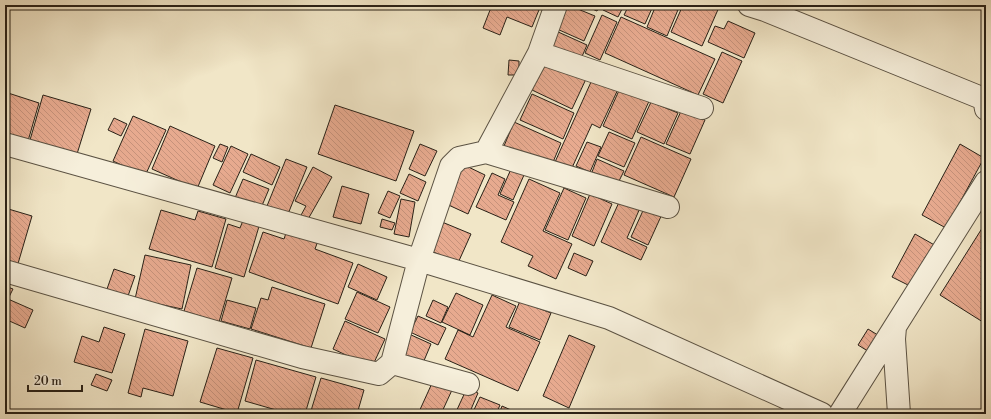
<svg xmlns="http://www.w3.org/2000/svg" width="991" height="419" font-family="'Libre Bodoni',serif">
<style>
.building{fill:url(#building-back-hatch);stroke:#292117}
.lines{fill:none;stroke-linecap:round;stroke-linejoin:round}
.street-casing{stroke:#5b5243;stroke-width:24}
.street{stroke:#f6efdb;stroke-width:22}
</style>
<defs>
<pattern id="building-back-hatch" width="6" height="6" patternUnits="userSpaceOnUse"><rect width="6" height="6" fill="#e7aa8f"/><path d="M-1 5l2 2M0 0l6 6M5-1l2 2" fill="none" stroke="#c6927b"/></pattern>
</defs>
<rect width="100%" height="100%" fill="#f1e6c7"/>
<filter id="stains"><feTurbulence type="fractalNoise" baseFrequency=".005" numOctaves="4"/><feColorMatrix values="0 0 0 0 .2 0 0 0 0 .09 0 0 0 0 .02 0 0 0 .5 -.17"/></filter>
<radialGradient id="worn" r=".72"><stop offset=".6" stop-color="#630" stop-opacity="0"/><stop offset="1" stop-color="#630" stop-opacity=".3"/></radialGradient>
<path class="building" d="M492 5H541L532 27 507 17 500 35 483 28Z
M568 5 595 16 584 41 557 29Z
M583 5H600L597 11Z
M606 5H624L618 17 603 10Z
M629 5H650L653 6 645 24 624 15Z
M656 5H680L667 36 647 27Z
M683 5H720L702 46 671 32Z
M602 15 617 22 600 60 585 53Z
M621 17 715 59 698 95 605 53Z
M728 21 755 33 744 58 708 42 715 26 724 29Z
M556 31 587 45 580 61 549 47Z
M722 52 742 61 723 103 703 94Z
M509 60 519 61V75H508Z
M545 61 586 79 572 109 532 90Z
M591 82 620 85 600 128 592 124 571 170 555 162Z
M621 86 650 99 632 139 603 126Z
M5 92 39 103 28 141 5 134Z
M532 94 574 113 563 139 520 120Z
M43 95 91 109 77 154 30 140Z
M651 102 678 113 664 144 637 132Z
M335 105 414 131 396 181 318 154Z
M682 109 705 120 690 154 666 144Z
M133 116 166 130 145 176 113 161Z
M114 118 127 124 121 136 108 130Z
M514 122 561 143 551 167 504 146Z
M170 126 215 146 197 189 152 169Z
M609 132 635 143 624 167 598 156Z
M641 137 691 159 674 197 624 175Z
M587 142 601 147 590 172 576 166Z
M220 144 228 147 222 162 213 158Z
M420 144 437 151 425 176 409 169Z
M960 144 984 158 946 228 922 215Z
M231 146 248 154 230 193 213 185Z
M251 154 280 167 272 185 243 172Z
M286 159 307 167 288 214 267 206Z
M597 159 624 171 618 183 592 172Z
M460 163 485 175 468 214 442 202Z
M313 167 332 177 307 221 300 217 306 206 295 201Z
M511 169 524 175 513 200 500 194Z
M492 173 505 179 498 195 514 202 506 220 476 207Z
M409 174 426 182 418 201 400 193Z
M243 179 269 189 261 208 235 198Z
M529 179 560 193 543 231 572 244 556 279 528 266 533 256 501 242Z
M342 186 369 194 361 224 333 217Z
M564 188 586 198 568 240 545 230Z
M388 191 400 196 390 218 378 213Z
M590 194 612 204 594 246 572 236Z
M401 199 415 202 409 237 394 234Z
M620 200 640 208 627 238 647 247 641 260 601 242Z
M646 204 663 212 648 245 631 237Z
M5 208 32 216 17 267 5 263Z
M161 210 195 220 198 211 226 219 212 267 149 249Z
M244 218 260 223 244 277 215 268 228 224 240 228Z
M382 219 395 223 392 230 380 227Z
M442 222 471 234 458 263 429 250Z
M986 222V324L940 295Z
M288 227 319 238 315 249 353 263 338 304 249 272 263 232 284 239Z
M915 234 938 247 932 258 926 256 910 286 892 277Z
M574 253 593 261 586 276 568 268Z
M145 255 191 265 182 309 135 299Z
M358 264 387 277 377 300 348 287Z
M197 268 232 278 219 322 184 311Z
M114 269 135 276 128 296 107 289Z
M5 286 13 289 8 299 33 310 25 328 5 319Z
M272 287 325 304 311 348 251 329 261 298 268 300Z
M357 292 390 307 378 333 345 319Z
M456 293 483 305 470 335 442 322Z
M492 295 516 306 506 327 540 342 518 391 445 359 458 330 473 337Z
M227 300 256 308 250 329 221 321Z
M433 300 448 307 441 323 426 316Z
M520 301 551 313 540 340 509 327Z
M418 316 446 328 438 345 410 332Z
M345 321 385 339 372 367 333 349Z
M104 327 125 334 112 373 74 362 82 336 99 342Z
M145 329 188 341 173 396 143 388 141 397 128 393Z
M868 329 881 337 871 353 858 345Z
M409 334 431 344 423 363 401 353Z
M569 335 595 346 569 408 543 396Z
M217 348 253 358 237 413 200 402Z
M256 360 316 377 305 414H290L245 401Z
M96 374 112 380 107 391 91 385Z
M321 378 364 390 357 414H310Z
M433 381 452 390 441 414H418Z
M467 388 478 393 469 414H455Z
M480 397 500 405 496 414H472Z
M502 406 520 414H499Z"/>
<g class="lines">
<g class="street-casing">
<path id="street" d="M556 5 539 53 702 108
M749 5 765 10 984 99 986 109
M5 144 419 260 609 318 822 414
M486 152 539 53
M5 271 302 357 379 374 392 363 419 260 451 166 459 158 486 152 668 207
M895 327 894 339 899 414
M392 363 468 384
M840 414 986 182"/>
</g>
<use href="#street" class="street"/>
</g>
<rect width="991" height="419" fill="none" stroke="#f1e6c7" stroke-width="20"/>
<rect x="6" y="6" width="979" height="407" fill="none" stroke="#292117" stroke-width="2"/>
<rect x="10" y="10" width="971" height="399" fill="none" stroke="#292117"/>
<path d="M28 385v6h54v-6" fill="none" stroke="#292117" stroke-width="2"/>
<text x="34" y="385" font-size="12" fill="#292117" stroke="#f6efdb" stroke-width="3" paint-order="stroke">20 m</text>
<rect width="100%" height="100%" filter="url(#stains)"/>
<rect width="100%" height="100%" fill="url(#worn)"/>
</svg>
